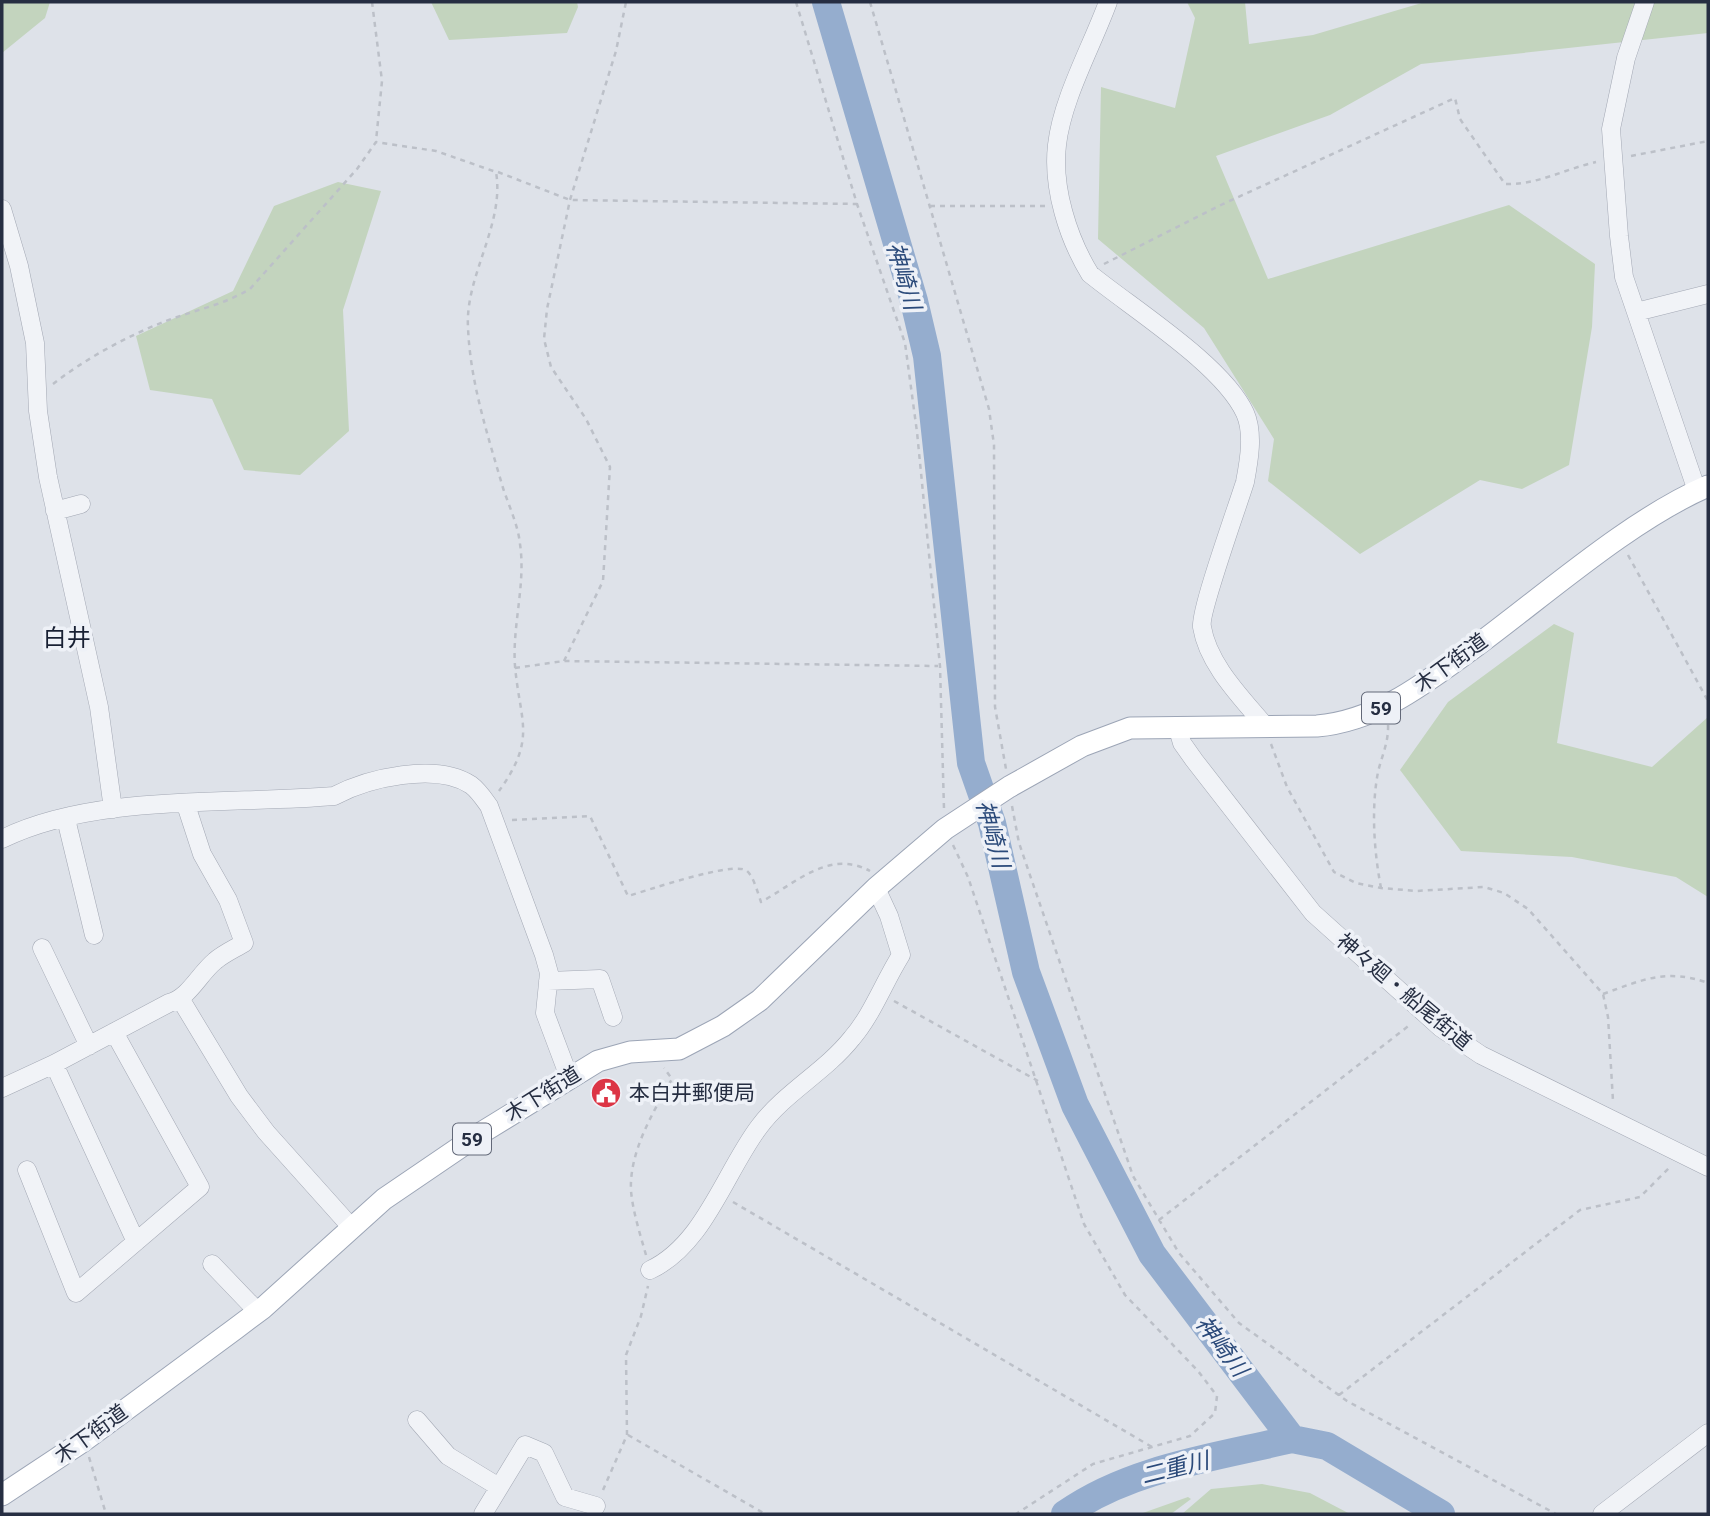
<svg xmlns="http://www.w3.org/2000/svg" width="1710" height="1516" font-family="Roboto,'Noto Sans JP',sans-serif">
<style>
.green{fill:#c3d4be}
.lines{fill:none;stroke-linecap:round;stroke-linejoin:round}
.river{stroke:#95adce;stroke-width:28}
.minor-casing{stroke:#a3a8b4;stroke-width:19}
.major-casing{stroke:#9ca5b6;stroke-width:23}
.path{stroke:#bcc0c8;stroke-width:2.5;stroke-dasharray:5 5;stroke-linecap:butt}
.minor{stroke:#f1f3f7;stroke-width:18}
.major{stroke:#fff;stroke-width:21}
.labels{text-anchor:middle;stroke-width:7;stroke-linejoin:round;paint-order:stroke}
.shield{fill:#eef1f7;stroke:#626878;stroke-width:2}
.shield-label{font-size:19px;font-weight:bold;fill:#262e42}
.street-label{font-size:21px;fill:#262e42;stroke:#eef1f7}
.poi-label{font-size:21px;fill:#262e42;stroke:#eef1f7;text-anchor:start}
.water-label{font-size:23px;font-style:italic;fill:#2b4a7a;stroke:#eef1f7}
.quarter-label{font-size:24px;fill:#182033;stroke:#eef1f7}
</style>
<rect width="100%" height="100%" fill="#dee2e9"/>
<path class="green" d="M2 2H50L45 18 2 53Z
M431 2H577L578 7 567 33 449 40Z
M1187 2H1245L1249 44 1313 35 1425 2H1708V33L1421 64 1330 115 1216 156 1268 279 1509 205 1595 264 1592 327 1569 465 1522 489 1480 480 1360 554 1268 481 1274 439 1204 328 1098 239 1101 87 1175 108 1195 18Z
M338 182 381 191 343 310 349 431 300 475 244 470 212 399 150 390 136 336 233 291 274 206Z
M1554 624 1574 633 1557 743 1652 767 1708 717V897L1676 877 1572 857 1461 851 1400 770 1448 702Z
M1262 1484 1310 1493 1350 1514H1182L1211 1489Z
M1188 1497 1191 1499 1171 1514H1140Z"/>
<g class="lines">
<path class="river" d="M826 2 914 301 927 356 971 763 992 823 1026 972 1075 1105 1152 1254 1292 1439 1327 1446 1441 1514
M1065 1514C1130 1468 1216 1457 1292 1439"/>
<g class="minor-casing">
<path id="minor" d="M1108 2C1092 46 1062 99 1057 145 1052 188 1068 238 1090 274 1133 309 1223 365 1245 413 1254 433 1249 461 1245 482 1238 505 1199 613 1202 627 1208 665 1243 699 1266 727
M1645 2 1626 58 1611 129 1619 236 1624 277 1697 491
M2 209 19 266 35 343 38 411 48 477 99 707 113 809
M1636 312 1708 294
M55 511 81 504
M1177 726 1182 743 1194 760 1313 913 1441 1028 1481 1055 1708 1167
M66 819 94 935
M2 839C95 793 231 805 334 796 368 778 436 762 471 785 478 790 484 799 489 806L544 955 549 973 545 1013 569 1077
M42 948 89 1046
M548 981 600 979 613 1017
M181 1000 239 1096 266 1132 352 1228
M54 1064 136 1242
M2 1088 54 1064 169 1003C189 998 199 974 215 961 223 954 234 949 244 943L228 900 202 854 186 805
M27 1170 76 1293 200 1187 114 1032
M212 1264 258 1312
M650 1270C704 1245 725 1172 759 1127 785 1092 825 1072 852 1038 872 1015 884 982 901 955L889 916 876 888
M417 1420 448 1456 499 1487
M483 1514 525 1445 544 1453 565 1497 596 1506
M1602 1514 1708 1433"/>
</g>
<g class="major-casing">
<path id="major" d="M2 1495 82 1442 235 1329 263 1308 384 1199 481 1133 598 1061 630 1052 679 1049 723 1026 760 1000 876 888 945 829 1009 787 1082 746 1130 728 1317 726C1377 721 1425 683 1472 649 1543 597 1629 520 1708 486"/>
</g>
<path class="path" d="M372 2 382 81 376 141
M796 2 857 204 905 343 917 432 940 666 944 809
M870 2 989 409 994 445 995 707 1006 769
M1631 156 1708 141
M498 172 570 200 857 204
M930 206H1046
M1104 264 1223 204 1455 98 1460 119 1505 184C1537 185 1565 169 1596 162
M53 384C85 359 127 336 166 321 195 310 223 305 250 289L357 169 376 142 436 151 496 172C505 224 465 276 468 327 470 382 488 436 503 488 509 506 518 525 520 544 526 584 512 626 515 666 520 723 537 738 499 791
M1628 555 1708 701
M564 661 603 581 610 467 586 419 551 367 544 339 547 309 570 200 616 51 626 2
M515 668 564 661 938 666
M1271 744 1287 787 1334 872 1356 883 1381 888 1416 891 1484 887 1504 893 1528 909 1603 994 1608 1017 1613 1101
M1012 806 1019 843 1133 1176 1179 1253 1239 1323 1347 1401 1556 1514
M512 820 590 816 628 896C646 891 735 860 747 871 754 877 758 894 761 902 796 883 829 849 870 871
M953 845 968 877 1084 1224 1125 1295 1198 1371 1217 1396 1215 1413 1190 1436 1093 1464 1016 1514
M1381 888C1374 851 1371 809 1378 772 1382 755 1389 742 1388 723
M1603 994C1642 980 1666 968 1708 983
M894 1001 1038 1081
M733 1202 1152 1447
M1159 1220 1411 1024
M646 1255C640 1234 633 1212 631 1191 629 1152 653 1112 672 1079L664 1068
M1339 1395 1580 1210 1640 1197 1671 1166
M628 1435 765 1514
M89 1457 106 1514
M603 1490 627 1435 626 1355 641 1316 648 1286"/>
<use href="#minor" class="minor"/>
<use href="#major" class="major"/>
</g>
<defs>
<g id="civic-disc" transform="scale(1.575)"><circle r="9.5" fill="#dc3545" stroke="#eef1f7"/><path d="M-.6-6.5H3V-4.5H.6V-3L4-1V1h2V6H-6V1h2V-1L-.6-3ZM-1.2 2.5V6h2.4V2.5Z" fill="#fff"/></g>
</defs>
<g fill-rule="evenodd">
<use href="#civic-disc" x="606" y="1093"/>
</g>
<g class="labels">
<g class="shield">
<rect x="1362" y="692.5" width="38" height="31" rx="5"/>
<rect x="453" y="1123.5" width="38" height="31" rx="5"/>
</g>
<g class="shield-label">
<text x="1381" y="715">59</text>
<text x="472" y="1146">59</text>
</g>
<g class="street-label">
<text transform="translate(1451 663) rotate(-36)" y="7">木下街道</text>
<text transform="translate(1404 992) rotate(40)" y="7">神々廻・船尾街道</text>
<text transform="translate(543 1094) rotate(-32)" y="7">木下街道</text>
<text transform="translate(91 1434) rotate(-36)" y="7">木下街道</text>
</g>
<g class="poi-label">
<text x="629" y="1100">本白井郵便局</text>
</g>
<g class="water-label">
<text transform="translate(904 276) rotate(74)" y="8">神崎川</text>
<text transform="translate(993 834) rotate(75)" y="8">神崎川</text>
<text transform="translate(1222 1346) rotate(53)" y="8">神崎川</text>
<text transform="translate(1175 1468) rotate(-14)" y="8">二重川</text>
</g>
<g class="quarter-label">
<text x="67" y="646">白井</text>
</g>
</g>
<rect width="1710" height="1516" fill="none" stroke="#262e42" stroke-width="7"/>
</svg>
